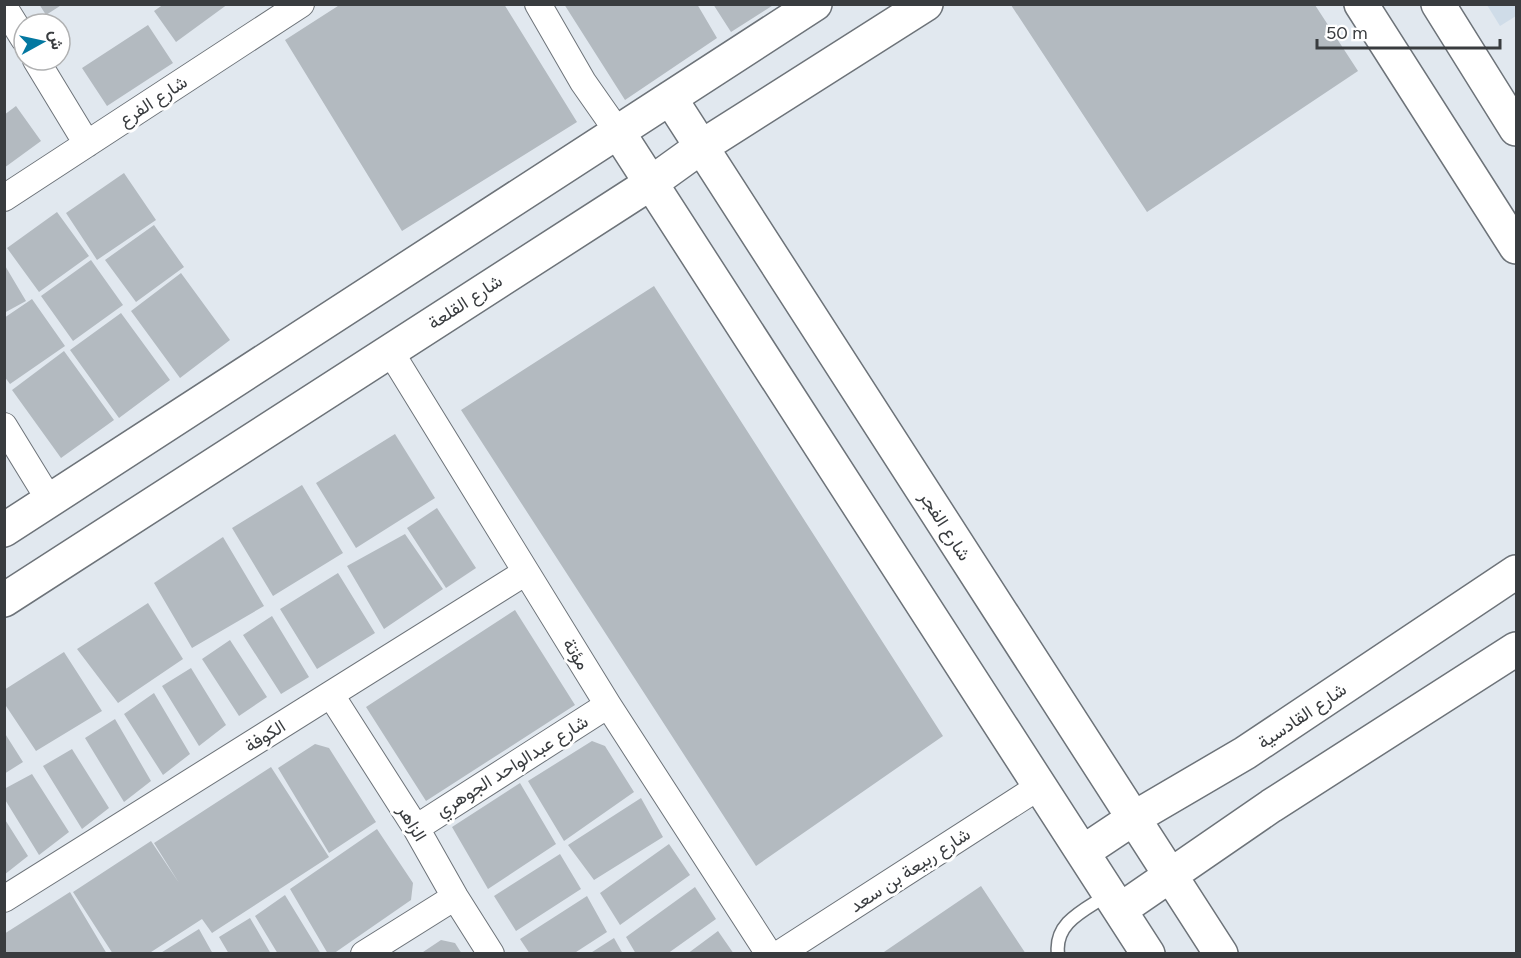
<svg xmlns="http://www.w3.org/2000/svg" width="1521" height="958" font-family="Figtree,Vazirmatn,sans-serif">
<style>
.built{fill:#cfdce8}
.building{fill:#b3bac0}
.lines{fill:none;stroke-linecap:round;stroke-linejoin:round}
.lane-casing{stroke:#6d7379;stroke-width:15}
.street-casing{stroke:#6d7379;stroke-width:28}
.secondary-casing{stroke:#6d7379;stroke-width:36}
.lane{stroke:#fff;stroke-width:12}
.street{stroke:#fff;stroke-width:26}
.secondary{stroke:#fff;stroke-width:33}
.labels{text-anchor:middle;stroke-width:6;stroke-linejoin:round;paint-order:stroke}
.street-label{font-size:18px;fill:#393c3f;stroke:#fff}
</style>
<rect width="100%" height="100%" fill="#e1e8ef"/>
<path class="built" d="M1487 5H1516V16L1500 26Z"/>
<path class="building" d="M39 4H63L46 15Z
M164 4H228L176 42 154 11Z
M341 4H504L577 122 402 231 285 40Z
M564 4H697L717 38 625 100Z
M713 4H775L731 32Z
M1011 5H1315L1358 71 1147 212Z
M148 25 173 63 107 106 82 68Z
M16 106 41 141 4 168V115Z
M124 173 156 220 97 260 66 213Z
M57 212 89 256 39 292 7 248Z
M154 225 184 267 136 302 105 260Z
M91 260 123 305 73 341 41 296Z
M4 264 26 301 4 313Z
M181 273 230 340 180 378 131 311Z
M654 286 943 736 756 866 461 410Z
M32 299 65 346 10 384 4 376V318Z
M121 313 170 380 119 418 70 350Z
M64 351 114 420 61 458 12 390Z
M395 434 435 498 356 548 316 483Z
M302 485 343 553 273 596 232 528Z
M437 508 476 568 446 588 407 528Z
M405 534 443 589 384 629 347 566Z
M223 537 264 606 192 648 154 583Z
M338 573 375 633 317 669 280 609Z
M148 603 183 659 118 703 77 649Z
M515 610 575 705 426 801 366 707Z
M272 616 309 677 281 694 243 635Z
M230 640 267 697 239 716 202 659Z
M64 652 102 711 36 751 4 703V690Z
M191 668 226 725 199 746 162 686Z
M154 693 190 754 163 775 124 714Z
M115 719 151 781 124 802 85 738Z
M4 732 23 762 4 774Z
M592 741 605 746 634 792 564 841 528 781Z
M315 744 329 748 376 822 329 853 278 768Z
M72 749 109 808 82 829 43 766Z
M271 767 329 857 212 933 202 919 148 954H113L73 892 151 841 179 883 154 843Z
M32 774 69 832 39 855 4 798V789Z
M520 783 556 844 488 889 452 827Z
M641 798 663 837 594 880 568 845Z
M4 818 28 856 4 875Z
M377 829 413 883 411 900 333 954H328L290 889Z
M669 844 690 875 620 925 600 893Z
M560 854 581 889 516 931 494 896Z
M981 886 1026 954H881Z
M695 887 716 919 667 954H636L626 937Z
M70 892 107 954H4V934Z
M285 895 321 954H278L255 916Z
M587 896 607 932 573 954H530L520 939Z
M250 918 271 954H229L219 937Z
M199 929 213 954H159Z
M718 931 734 954H687Z
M614 938 623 954H589Z
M441 940 455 943 462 954H420Z"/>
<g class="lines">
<g class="lane-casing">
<path id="lane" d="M1058 954C1054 922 1085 910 1107 895"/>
</g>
<g class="street-casing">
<path id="street" d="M538 4 583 82 618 132
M4 7 24 39
M36 60 87 144
M4 198 301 4
M390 351 608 705 769 954
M4 426 50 501
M331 695 416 828 455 897 491 954
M416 828 608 705
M4 899 526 572
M364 954 455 897
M779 954 1040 786"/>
</g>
<g class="secondary-casing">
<path id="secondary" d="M1361 4 1516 247
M1438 4 1516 129
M670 98 1221 954
M618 132 1148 954
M4 530 815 4
M4 600 651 183 701 147 926 4
M1083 852 1134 818 1245 753 1516 572
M1120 910 1271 806 1516 649"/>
</g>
<use href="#lane" class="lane"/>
<use href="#street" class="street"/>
<use href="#secondary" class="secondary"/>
</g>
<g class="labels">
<g class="street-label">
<text transform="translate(153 101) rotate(-33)" y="6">شارع الفرع</text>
<text transform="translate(465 302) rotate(-33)" y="6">شارع القلعة</text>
<text transform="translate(945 526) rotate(57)" y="6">شارع الفجر</text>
<text transform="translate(576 654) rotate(58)" y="6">مؤتة</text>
<text transform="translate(1302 716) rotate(-34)" y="6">شارع القادسية</text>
<text transform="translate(265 736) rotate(-32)" y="6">الكوفة</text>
<text transform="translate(512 766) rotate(-32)" y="6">شارع عبدالواحد الجوهري</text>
<text transform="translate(412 823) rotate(59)" y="6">الزاهر</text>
<text transform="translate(910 870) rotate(-33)" y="6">شارع ربيعة بن سعد</text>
</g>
</g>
<rect width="1521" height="958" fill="none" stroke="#393c3f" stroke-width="12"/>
<g transform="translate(42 42) rotate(82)"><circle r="28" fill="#ffffff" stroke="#b0b1b2" stroke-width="1.5"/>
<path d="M0-4.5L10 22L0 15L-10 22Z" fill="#0378a1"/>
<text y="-9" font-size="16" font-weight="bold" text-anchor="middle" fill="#393c3f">ش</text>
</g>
<path d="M1317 39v9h183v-9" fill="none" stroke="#393c3f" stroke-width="3"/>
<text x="1326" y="39" font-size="18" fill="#393c3f" stroke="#ffffff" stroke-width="4.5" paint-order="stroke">50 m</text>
</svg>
